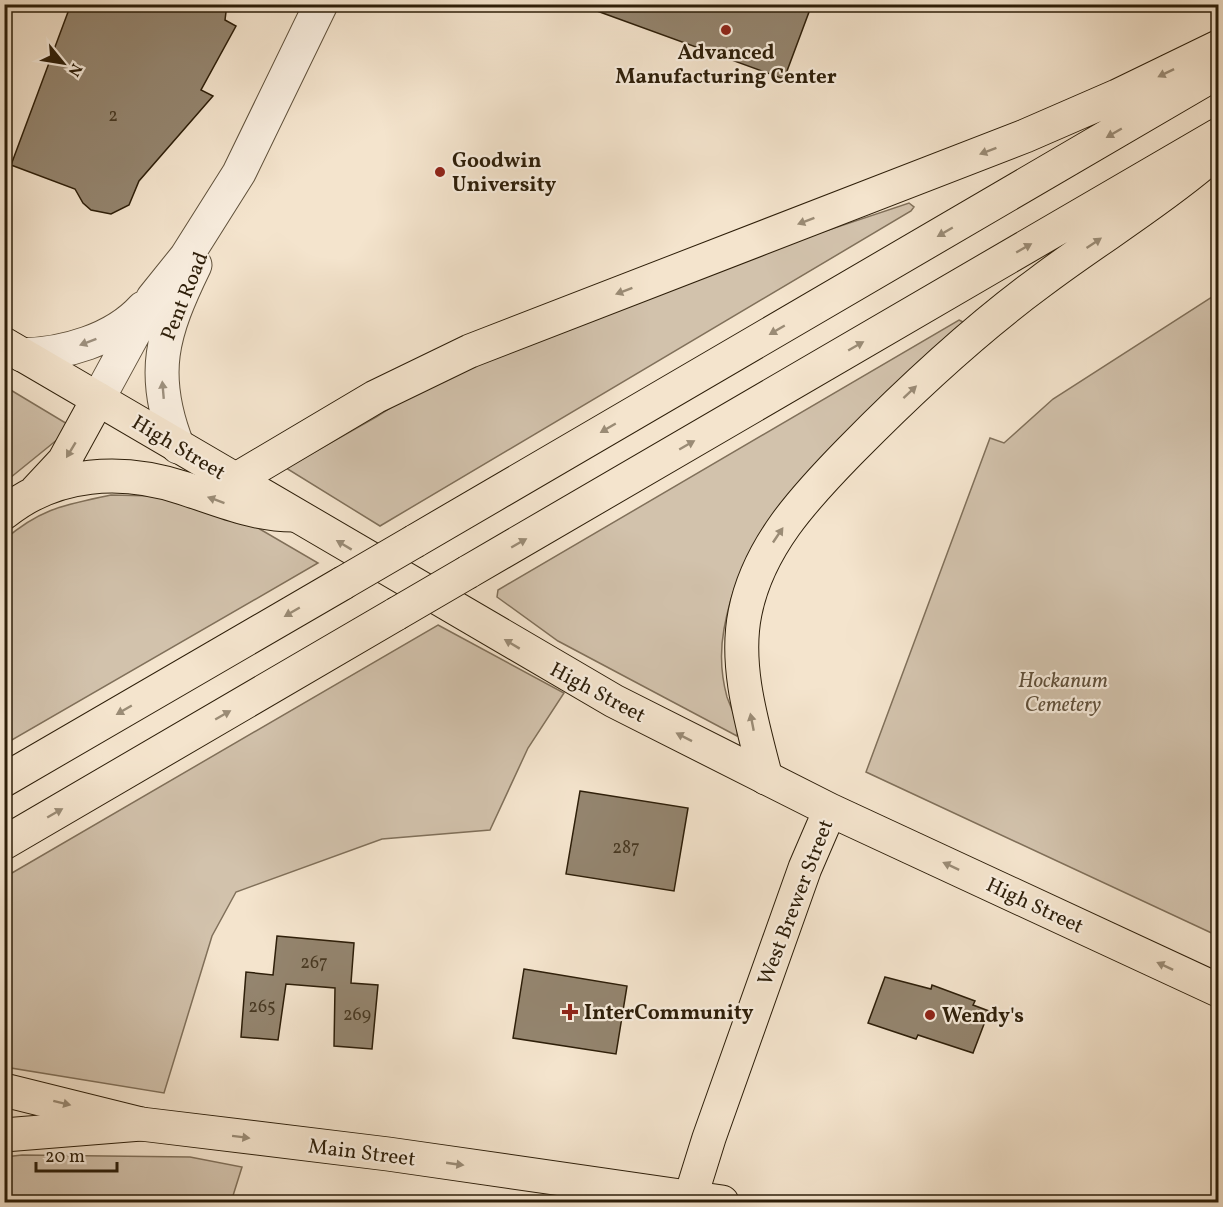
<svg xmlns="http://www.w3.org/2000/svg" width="1223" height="1207" font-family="Vollkorn,serif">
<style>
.green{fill:#d2c2ac;stroke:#80705a;stroke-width:1.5}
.building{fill:#94856f;stroke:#2d1e09;stroke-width:1.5}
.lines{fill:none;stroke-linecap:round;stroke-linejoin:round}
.minor-casing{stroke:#5f503a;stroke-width:35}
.major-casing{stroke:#2d1e09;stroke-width:35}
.highway-casing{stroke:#2d1e09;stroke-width:35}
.minor{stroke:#f8edde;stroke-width:33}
.major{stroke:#f4e4cd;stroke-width:33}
.highway{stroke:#f4e4cd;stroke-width:33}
.highway-bridge-casing{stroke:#2d1e09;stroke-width:35;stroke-linecap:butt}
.highway-bridge{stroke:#f4e4cd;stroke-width:33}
.oneway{fill:#9a8b75}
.oneway2{fill:#9d907e}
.poi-dot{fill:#8f2418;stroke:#f8edde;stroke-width:2}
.labels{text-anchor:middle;stroke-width:4.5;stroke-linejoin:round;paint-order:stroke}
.number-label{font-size:18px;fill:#473822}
.poi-label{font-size:21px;font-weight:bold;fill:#2d1e09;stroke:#f8edde;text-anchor:start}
.street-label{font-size:21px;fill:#2d1e09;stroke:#f8edde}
.park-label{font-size:21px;font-style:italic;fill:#5f4f3a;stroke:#f8edde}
</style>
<rect width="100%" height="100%" fill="#f4e4cd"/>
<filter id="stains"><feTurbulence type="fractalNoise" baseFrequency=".00333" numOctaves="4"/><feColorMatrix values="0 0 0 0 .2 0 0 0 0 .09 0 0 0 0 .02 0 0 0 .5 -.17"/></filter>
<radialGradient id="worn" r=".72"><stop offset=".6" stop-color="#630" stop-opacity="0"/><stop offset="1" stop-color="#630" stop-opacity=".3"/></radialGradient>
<path class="green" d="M909 203 914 207 911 211 380 526 286 468 376 417 459 364 694 275Z
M1218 293V936L866 772 990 438 1004 443 1053 399Z
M959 320 965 323C928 361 890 399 852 436 790 498 740 538 724 629 720 651 721 675 727 697 732 711 739 721 737 736L558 641 497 597 498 590Z
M4 386 69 425 58 439 5 482Z
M111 495 156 496 258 528 318 563 5 744 4 540C41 508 65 505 111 495Z
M438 625 564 693 528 748 490 830 382 839 236 892 212 936 164 1093 5 1067V877Z
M22 1155 190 1157 242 1167 231 1202H5V1157Z"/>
<path class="building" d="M71 4H227L225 20 236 26 201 90 213 96 139 181 129 205 111 214 91 210 83 203 75 189 11 165Z
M587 4H812L784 79 586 7Z
M580 791 688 808 674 891 566 874Z
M277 936 354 943 351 983 378 985 372 1049 334 1046 335 988 286 984 278 1040 241 1037 246 972 273 975Z
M524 969 627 986 616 1054 513 1038Z
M885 977 931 989 932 985 975 1001 973 1005 989 1011 973 1053 918 1035 916 1039 868 1023Z"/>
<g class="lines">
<g class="minor-casing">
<path id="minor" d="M22 355C64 354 114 340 143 308
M98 399 153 298 186 257 239 173 321 4
M178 447C149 374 162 333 195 265"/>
</g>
<g class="major-casing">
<path id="major" d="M4 344 614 701 830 810 1218 990
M4 1090 141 1124 388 1154 722 1202
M689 1202 709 1138 805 868 830 810"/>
</g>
<g class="highway-casing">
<path id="highway" d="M235 480 375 397 470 351 1025 136 1117 96 1218 47
M36 491 64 461 98 399
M4 513C56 471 122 468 183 488 220 500 254 515 293 515
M415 541 1218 72
M468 572 1218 135
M766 778C753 726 734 667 745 613 758 547 804 498 850 451 909 391 972 332 1040 282 1094 241 1153 206 1205 162
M4 780 343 583
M4 843 396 614
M4 1135 141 1124"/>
</g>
<use href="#minor" class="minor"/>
<use href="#major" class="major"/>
<use href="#highway" class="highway"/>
<g class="highway-bridge-casing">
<path id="highway-bridge" d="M343 583 415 541
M396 614 468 572"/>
</g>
<use href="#highway-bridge" class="highway-bridge"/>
</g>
<defs><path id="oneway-solid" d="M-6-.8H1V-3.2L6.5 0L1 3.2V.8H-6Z" transform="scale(1.5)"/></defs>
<g class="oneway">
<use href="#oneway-solid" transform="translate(1166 73) rotate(154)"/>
<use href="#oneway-solid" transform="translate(1114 133) rotate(150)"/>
<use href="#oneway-solid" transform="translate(988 151) rotate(159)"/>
<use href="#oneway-solid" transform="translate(806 221) rotate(159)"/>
<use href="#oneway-solid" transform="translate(945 232) rotate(150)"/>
<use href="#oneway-solid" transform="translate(1094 243) rotate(-34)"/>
<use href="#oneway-solid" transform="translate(1024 248) rotate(-30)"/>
<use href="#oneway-solid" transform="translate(624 291) rotate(159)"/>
<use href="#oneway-solid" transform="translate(777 330) rotate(150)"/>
<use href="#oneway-solid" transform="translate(856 346) rotate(-30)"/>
<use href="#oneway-solid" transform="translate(910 392) rotate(-43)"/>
<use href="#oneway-solid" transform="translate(608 428) rotate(150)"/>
<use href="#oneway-solid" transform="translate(687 445) rotate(-30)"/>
<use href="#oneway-solid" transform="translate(71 450) rotate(121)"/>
<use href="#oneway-solid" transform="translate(216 500) rotate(-160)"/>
<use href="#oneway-solid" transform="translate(778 535) rotate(-56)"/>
<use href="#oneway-solid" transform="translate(519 543) rotate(-30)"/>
<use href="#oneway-solid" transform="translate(344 545) rotate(-149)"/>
<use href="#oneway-solid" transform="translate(292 612) rotate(150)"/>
<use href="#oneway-solid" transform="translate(512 644) rotate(-149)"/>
<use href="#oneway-solid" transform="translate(124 710) rotate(150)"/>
<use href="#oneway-solid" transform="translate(223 715) rotate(-30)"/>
<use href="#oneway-solid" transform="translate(752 722) rotate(-101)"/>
<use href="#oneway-solid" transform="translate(684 737) rotate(-153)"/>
<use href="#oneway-solid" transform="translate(55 813) rotate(-30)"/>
<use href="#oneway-solid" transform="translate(951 866) rotate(-155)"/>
<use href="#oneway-solid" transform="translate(1165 966) rotate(-155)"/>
<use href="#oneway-solid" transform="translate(62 1103) rotate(14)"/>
<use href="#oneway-solid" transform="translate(241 1137) rotate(7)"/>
<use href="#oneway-solid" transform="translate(455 1164) rotate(8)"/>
</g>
<g class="oneway2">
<use href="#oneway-solid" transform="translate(88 342) rotate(159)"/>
<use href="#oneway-solid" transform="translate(163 390) rotate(-95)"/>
</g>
<g class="poi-dot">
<circle cx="726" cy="30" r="6"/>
<circle cx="440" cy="172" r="6"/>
<path d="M567 1003h6v6h6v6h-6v6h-6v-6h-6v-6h6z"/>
<circle cx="930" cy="1015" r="6"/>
</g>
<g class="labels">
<g class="number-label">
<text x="113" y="121">2</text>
<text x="626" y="853">287</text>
<text x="314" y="968">267</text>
<text x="262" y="1012">265</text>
<text x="357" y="1020">269</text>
</g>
<g class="poi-label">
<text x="726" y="59" text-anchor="middle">Advanced<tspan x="726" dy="24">Manufacturing Center</tspan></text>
<text x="452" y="167">Goodwin<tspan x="452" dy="24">University</tspan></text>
<text x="584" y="1019">InterCommunity</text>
<text x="942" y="1022">Wendy's</text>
</g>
<g class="street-label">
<text transform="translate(184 296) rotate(-68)" y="7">Pent Road</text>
<text transform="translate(179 447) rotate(31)" y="7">High Street</text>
<text transform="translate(598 692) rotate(28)" y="7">High Street</text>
<text transform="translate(795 902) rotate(-69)" y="7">West Brewer Street</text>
<text transform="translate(1035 905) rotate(25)" y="7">High Street</text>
<text transform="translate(362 1152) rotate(7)" y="7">Main Street</text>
</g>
<g class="park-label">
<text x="1063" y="687">Hockanum<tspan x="1063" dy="24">Cemetery</tspan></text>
</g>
</g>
<rect width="1223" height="1207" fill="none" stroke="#f4e4cd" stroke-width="24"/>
<rect x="6" y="6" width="1211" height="1195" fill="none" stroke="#2d1e09" stroke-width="3"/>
<rect x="12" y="12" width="1199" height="1183" fill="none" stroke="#2d1e09" stroke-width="1.5"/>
<g transform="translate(63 63) rotate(120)" stroke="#f8edde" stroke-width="4.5" paint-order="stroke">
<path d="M0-4.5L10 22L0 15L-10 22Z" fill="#2d1e09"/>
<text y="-9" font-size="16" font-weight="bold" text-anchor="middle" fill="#2d1e09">N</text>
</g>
<path d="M36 1162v9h81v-9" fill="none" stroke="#2d1e09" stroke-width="3"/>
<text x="45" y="1162" font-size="18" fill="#2d1e09" stroke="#f8edde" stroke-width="4.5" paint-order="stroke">20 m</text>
<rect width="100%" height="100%" filter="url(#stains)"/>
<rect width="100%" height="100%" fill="url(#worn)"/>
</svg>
